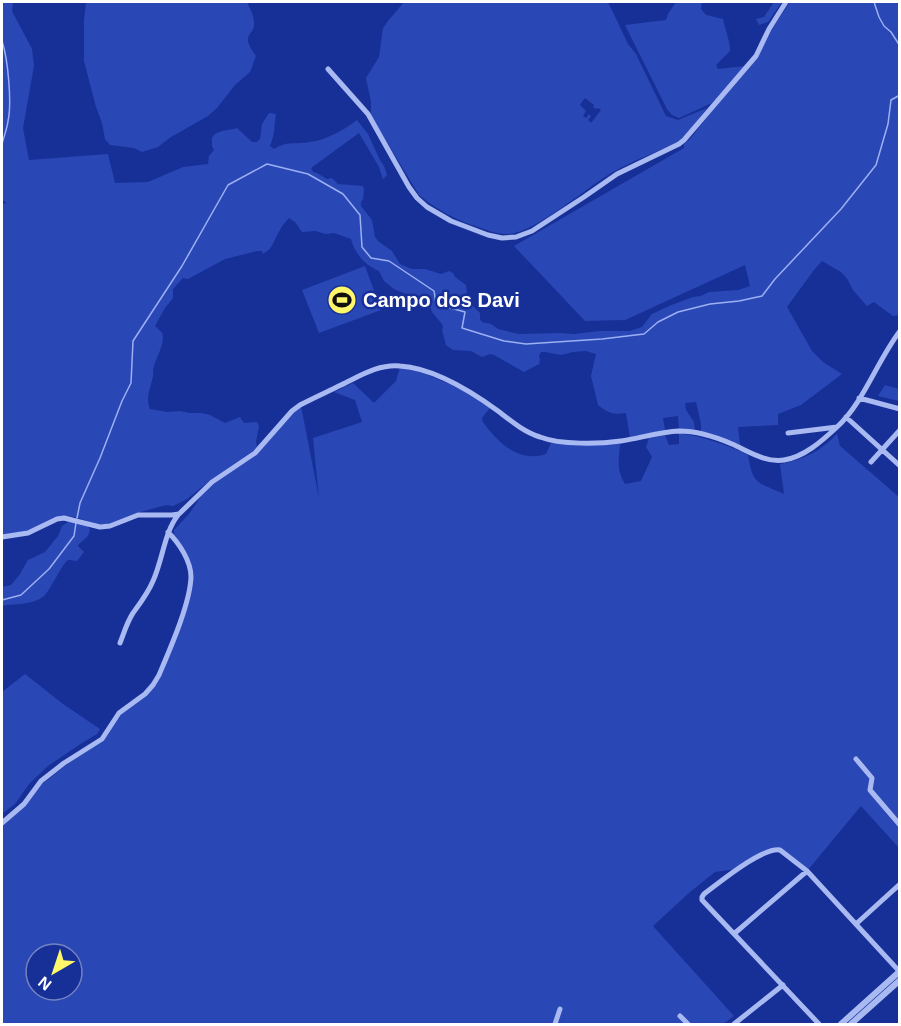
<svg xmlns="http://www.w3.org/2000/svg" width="901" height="1026" font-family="Helvetica,sans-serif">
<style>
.green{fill:#2a47b6;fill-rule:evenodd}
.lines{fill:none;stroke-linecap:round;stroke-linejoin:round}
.stream{stroke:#9cb0f4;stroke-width:1.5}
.minor{stroke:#a9b9f2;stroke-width:5}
.tertiary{stroke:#a9b9f2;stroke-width:6}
.labels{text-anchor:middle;stroke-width:5;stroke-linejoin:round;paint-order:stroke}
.poi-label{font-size:20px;font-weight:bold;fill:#fff;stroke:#173097;text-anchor:start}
</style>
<rect width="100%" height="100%" fill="#173097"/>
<path class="green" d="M2 2H13L12 11 32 49 34 66 23 128 29 160 108 154 115 183 148 182 183 167 208 164 209 156 214 150 212 146V138C217 129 229 131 237 128L252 142H257L260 139 262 124 269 113 276 114C274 126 275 135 270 146L274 149C289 140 295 145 310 142 326 140 344 130 357 120L368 134 380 160 384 166 387 175 383 179 379 167 359 133 311 168 313 172 317 173 327 179 332 178 338 184 363 186 364 190 363 199 361 202V206L372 220 375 237 378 241 392 251 400 264 412 269H425L441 274 449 271 453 273 455 277 466 285C467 298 470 304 480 313V319L482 322 491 324 498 329 519 334 561 333 574 334 600 331H630L642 327 652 314 669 306 693 297 701 296 709 292 738 290 750 286 745 265 625 320 585 321 514 246 684 148V144L690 139 714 108 758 57 767 36 790 2H899V315L893 316 874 302 867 306 853 290 848 280 841 272 822 261 814 270 787 307 812 351 823 362 842 374 801 405 778 414V425L738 427 740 445 717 436 701 432V424L696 402 685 403 686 410 694 422 695 431 679 430 678 416 663 418 665 430 630 438 626 413C612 415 609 413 598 405L591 376 596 354 586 351 573 352 561 355 545 352H541L539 356 540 360 539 364 524 372 494 355 490 354 482 357 471 351 453 350 446 345 442 330 443 327 442 324 432 312 428 299 416 298 394 289 384 281 379 271C366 266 354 253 351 239L334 233 326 234 315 231 302 232 295 222 289 218C286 222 282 225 280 230 274 239 274 248 263 254L262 251H257L225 259 188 279 183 278 173 289V298L165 308 155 326C157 328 161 331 162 333 166 342 156 358 154 366 152 372 154 369 153 376 151 387 145 398 150 409L167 412 180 411 189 413H201L210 415 225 423 240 417 244 423 257 422 259 426 256 442 257 446 253 451 212 479 187 499 173 506 166 505 137 513 109 524H97L75 517 62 516 32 529 20 533 2 535V204L7 203 2 200Z
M86 2H247C250 9 255 17 254 25 254 31 249 33 248 38 247 44 253 52 256 56L250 72 235 85 217 108 208 116 171 137 158 147 142 152 134 148 110 145 105 139 102 123 96 107 84 61V20Z
M404 2H608L628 44 636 54 666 116 678 120 707 108 686 136 680 141C657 152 634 160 613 172 588 186 532 236 506 234 495 234 485 229 475 226 454 219 436 209 419 195L371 116V102L366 78 379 57 383 28 388 21ZM585 98 594 105 593 107 596 109 598 108 601 110 591 123 588 120 591 116 589 114 586 118 583 116 586 111 580 105Z
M676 2H702L701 9 706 15 723 19C725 30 730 40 730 51L716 65 718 69 745 66 712 103 679 118 672 115 667 109 625 25 666 20 668 14Z
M774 2H782L768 22 759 25 756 19 764 17Z
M365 266 381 310 319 333 302 290Z
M400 367 423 373 459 388 490 408 482 418 483 422C498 443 519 463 546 454L551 443 620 444C619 459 616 470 625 484L641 481 652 457 646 447 649 438 665 435 669 445 679 444V433C704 437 725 444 748 455 753 486 758 482 784 494L780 464C803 460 821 451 837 434L840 446 899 497V848L861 806 807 871 774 849 736 869 715 872 690 892 653 926 734 1016 723 1024H690L678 1017 685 1024H2V826L25 805 42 784 69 763 92 748 105 738 117 719 162 674 193 578 188 559 174 534V530L189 514 206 489 256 454 292 413 301 406 319 498 313 438 362 422 355 400 334 392 353 383 374 403 396 381ZM36 954H72V990H36Z
M885 385 899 389V401L878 396Z
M71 520 87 525 90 530 88 536 79 544 78 546 84 552 77 561C74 561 71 559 68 560 63 562 50 591 44 596 31 606 16 603 2 606V587L11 585 20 574 28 560 45 552 58 536 62 526Z
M25 674 63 704 100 729 97 734 82 743 48 766 29 784 15 804 2 814V692Z"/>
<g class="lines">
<path class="stream" d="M874 2 879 17 884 26 891 32 900 46
M2 41C8 59 12 103 8 121 7 129 4 136 2 144
M77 518 80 503 100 458 122 401 131 383 133 341 182 266 228 185 267 164 308 174 343 194 360 215 362 247 371 258 389 261 434 291 436 304 465 312 462 328 504 341 526 344 602 339 644 334 658 322 678 312 710 304 739 301 762 296 775 279 841 209 876 165 888 124 891 100 900 95
M2 600 21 595 49 569 74 536 76 523"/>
<path class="minor" d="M328 69 368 114 409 187 417 198 427 207 451 221 488 235 502 238 516 237 532 231 584 197 617 174 679 144 684 140 756 56 769 29 786 2
M859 398 900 409
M846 417 900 466
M788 433 837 427C864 402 877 361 900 331
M871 462 900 430
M2 537 28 533 57 519 64 518 100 527 110 526 138 515H172L179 514 212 482 255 453 292 411 300 405C313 398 327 392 341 385 360 376 378 364 400 366 433 368 472 392 498 411 511 421 524 432 540 437 561 445 599 444 621 441 640 438 660 432 679 431 697 431 716 437 732 444 748 451 766 463 784 460 804 457 822 441 837 427
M120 643C124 633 127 622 133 613 141 602 148 593 153 581 163 559 164 533 178 515
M856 759 872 778 870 790 900 825
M2 823 24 804 41 781 64 763 102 739 119 713 145 694 153 685 159 675C170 649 190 604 191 577 191 561 179 543 168 532
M856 924 900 884
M735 933 807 871
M680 1016 688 1024
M555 1024 560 1009
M734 1024 783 985
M819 1024 702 900V897L704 894C719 883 762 847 780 850L807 871 900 972"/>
<path class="tertiary" d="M841 1024 900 971
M851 1024 900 980"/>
</g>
<defs>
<g id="stadium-disc" transform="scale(1.5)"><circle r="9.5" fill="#fff76a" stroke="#173097"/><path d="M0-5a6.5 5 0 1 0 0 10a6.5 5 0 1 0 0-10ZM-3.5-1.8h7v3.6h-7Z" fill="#111"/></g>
</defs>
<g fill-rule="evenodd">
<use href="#stadium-disc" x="342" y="300"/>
</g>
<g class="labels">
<g class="poi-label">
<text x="363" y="307">Campo dos Davi</text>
</g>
</g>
<rect width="901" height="1026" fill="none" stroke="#ffffff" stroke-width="6"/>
<g transform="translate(54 972) rotate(219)"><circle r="28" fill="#173097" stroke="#7483c1" stroke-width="1.5"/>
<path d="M0-4.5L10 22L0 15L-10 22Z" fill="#fff76a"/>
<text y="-9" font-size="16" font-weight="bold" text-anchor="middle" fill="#ffffff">N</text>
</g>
</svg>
